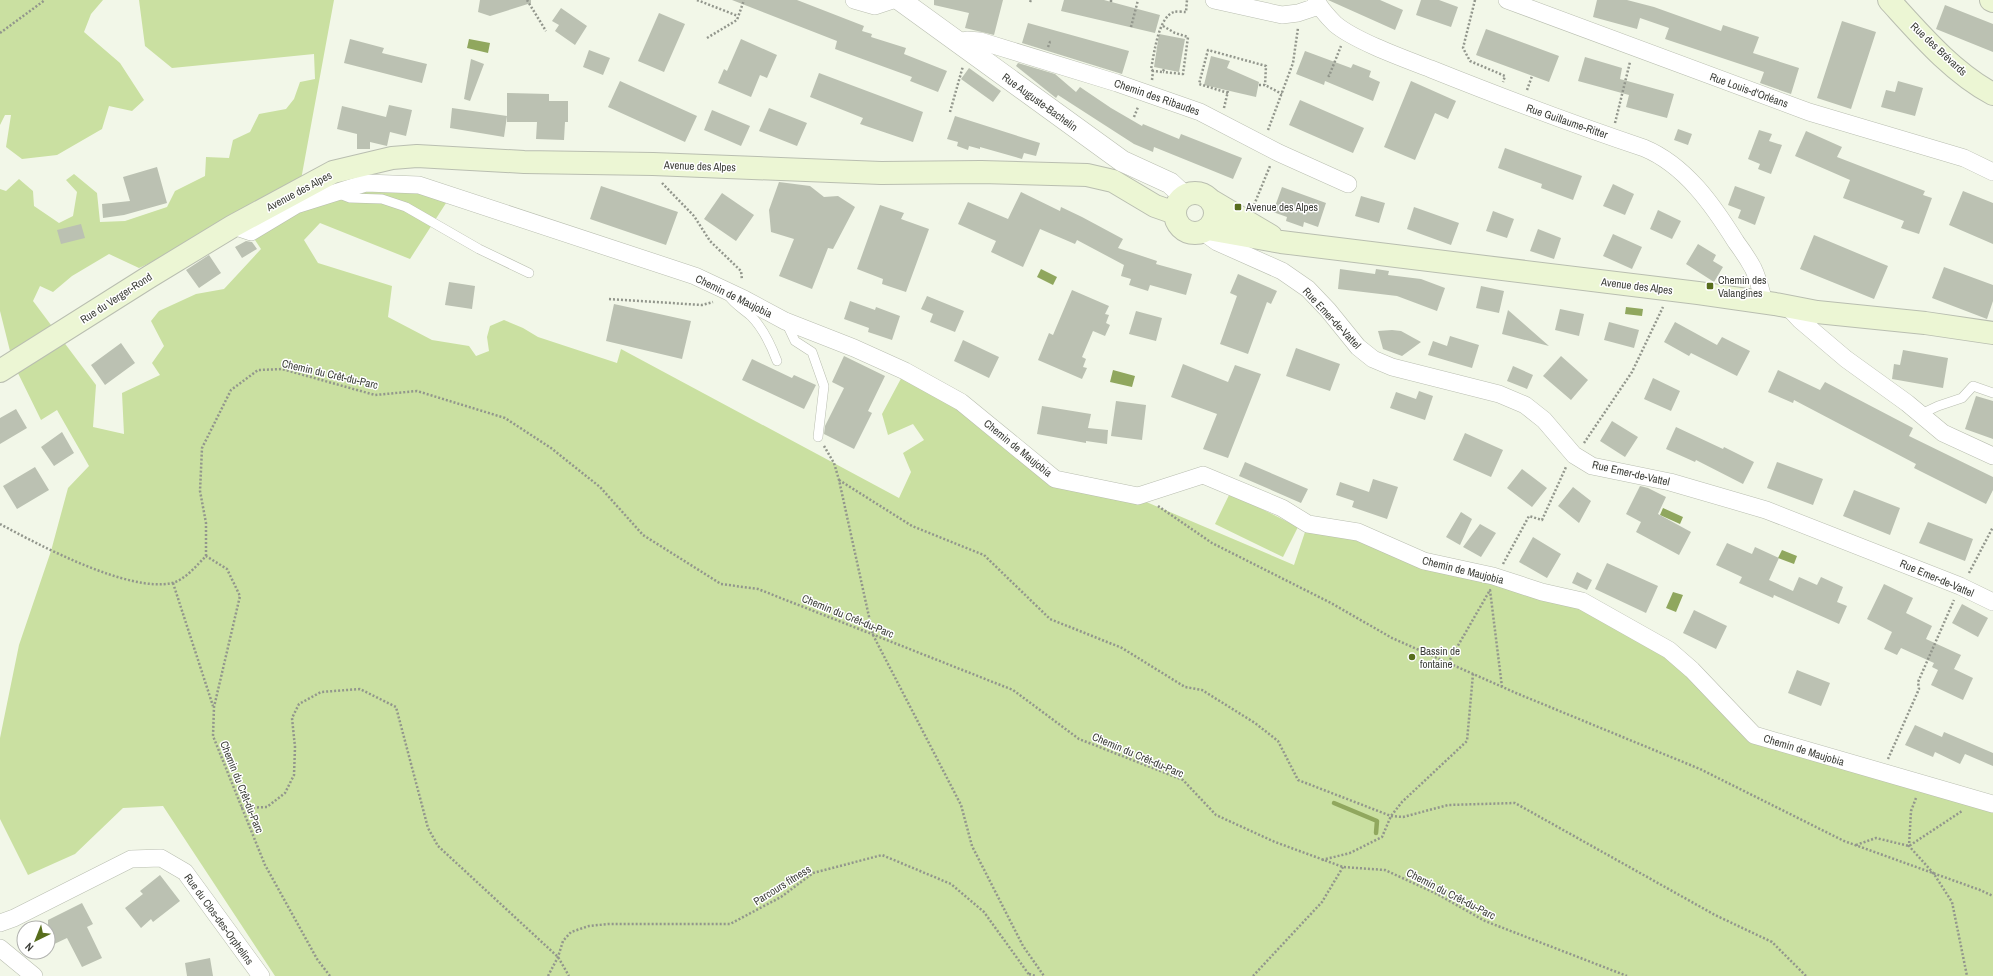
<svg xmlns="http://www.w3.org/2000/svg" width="1993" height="976" font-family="'Archivo Narrow',sans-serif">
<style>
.green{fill:#cae0a1;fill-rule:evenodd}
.water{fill:#90a75e}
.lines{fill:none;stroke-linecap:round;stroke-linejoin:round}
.stream{stroke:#90a75e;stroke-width:4.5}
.building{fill:#bbc1b2}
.service-casing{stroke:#b9beb0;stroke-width:10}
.minor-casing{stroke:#b9beb0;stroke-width:18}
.tertiary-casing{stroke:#b9beb0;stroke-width:22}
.secondary-casing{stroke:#b9beb0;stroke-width:24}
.path{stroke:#92968c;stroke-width:2.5;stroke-dasharray:2 2;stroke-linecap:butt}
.service{stroke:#fff;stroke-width:9}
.minor{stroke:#fff;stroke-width:17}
.tertiary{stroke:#fff;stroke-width:21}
.secondary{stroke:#ecf6d4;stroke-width:22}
.poi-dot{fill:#576d1c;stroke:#fff;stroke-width:1.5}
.labels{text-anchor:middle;stroke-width:3;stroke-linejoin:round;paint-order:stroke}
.street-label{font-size:11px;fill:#3c3e38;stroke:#fff}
.poi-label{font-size:11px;fill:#3c3e38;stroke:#fff;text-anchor:start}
</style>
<rect width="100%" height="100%" fill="#f2f7e8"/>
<path class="green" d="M0 0H103L91 14 84 32 120 63 144 100 132 111 109 106 102 129 57 155 22 159 6 147 11 115H5L0 125Z
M139 0H334L296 207 368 179 448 200 410 259 320 223 304 240 318 263 392 286 388 317 432 340 469 346 476 356 489 351 487 337 490 326 504 320 523 328 538 337 617 363 621 349 899 498 911 472 903 453 924 440 913 424 888 435 882 414 904 373 960 404 1054 481 1137 498 1294 565 1307 526 1575 604 1639 637 1696 678 1754 740 1993 808V976H275L163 806 123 808 75 854 28 875 0 819V738L19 645 51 551 68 488 89 466 57 410 41 420 13 363 0 311V189L6 191 19 179 33 191 34 206 59 223 73 216 77 192 66 180 74 174 97 193 100 222 125 221 167 207 175 191 205 176 206 157 229 158 233 140 250 132 259 114 286 109 294 99 300 82 315 79 314 54 172 68 145 46ZM233 226 251 234 261 249 224 289 196 294 159 311 151 321 164 346 152 363 160 375 122 393 124 434 93 427 96 385 33 301 40 286 53 292 72 276 109 254 139 268Z
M1230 493 1298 527 1283 557 1215 524Z"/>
<path class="water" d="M469 39 490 43 488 53 467 48Z
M1041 269 1057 277 1053 285 1037 277Z
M1626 307 1643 309 1642 316 1625 314Z
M1113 370 1135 376 1132 387 1110 382Z
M1663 508 1683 517 1680 524 1660 515Z
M1782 550 1797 556 1794 564 1778 558Z
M1673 592 1683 595 1676 612 1666 608Z"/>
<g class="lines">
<path class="stream" d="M1334 803 1377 821 1376 833"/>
</g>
<path class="building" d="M480 0H531V3L490 16 478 12Z
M732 0H797L864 26 862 31 872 34 871 37 906 48 904 54 947 71 938 92 910 81 912 77 835 49 837 41Z
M934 0H1003L994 35 965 28 969 13 934 5Z
M1064 0H1104L1160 15 1155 33 1061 11Z
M1328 0H1380L1403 10 1395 30Z
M1421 0H1439L1458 7 1451 27 1416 15Z
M1597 0H1627L1654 7 1721 31 1723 25 1759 37 1753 53 1799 68 1791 94 1760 83 1764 72 1665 39 1669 28 1640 18 1637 29 1593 17Z
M1945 5 1993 24V52L1936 29Z
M561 8 587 26 575 45 555 31 559 25 552 21Z
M659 13 685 24 664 72 638 61Z
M1842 21 1876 32 1851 109 1817 98Z
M1028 23 1129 51 1122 74 1022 43Z
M1486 29 1559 56 1549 82 1476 55Z
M1159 34 1185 39 1179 72 1154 67Z
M350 39 384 48 382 53 427 64 422 83 344 63Z
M741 39 777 55 767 78 760 75 751 97 718 83 724 69 727 71Z
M589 50 610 58 603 75 583 67Z
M1305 51 1351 68 1353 64 1371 71 1369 77 1380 82 1373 101 1325 81 1324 85 1296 74Z
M1211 56 1230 61 1227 68 1259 82 1256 97 1204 85Z
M1585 57 1622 68 1620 79 1674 94 1667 118 1626 107 1629 95 1578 81Z
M471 59 484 64 470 101 464 99Z
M1018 63 1055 74 1076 92 1080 87 1111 108 1142 126 1143 124 1179 139 1181 134 1242 158 1233 179 1154 147 1153 152 1134 144 1058 95 1056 98 1016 66Z
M969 68 1001 91 993 102 961 79Z
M819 73 923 112 913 142 860 124 863 118 810 97Z
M620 81 697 116 685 142 608 107Z
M1411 81 1456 101 1448 119 1435 113 1415 160 1384 147Z
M1898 81 1923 88 1915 116 1881 107 1886 90 1895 92Z
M507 93 549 94V101H568V122H565L564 140 536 139 537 122H507Z
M1300 100 1364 128 1353 153 1289 125Z
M389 105 412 110 406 136 390 132 387 146 370 142V149H357V134L337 129 342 106 386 117Z
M452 108 507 116 504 137 450 128Z
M769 108 807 123 797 146 759 131Z
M712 110 750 126 741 146 704 130Z
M955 116 1040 143 1036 156 1024 153 1022 159 980 147V149L969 146 968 150 957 146 958 142 947 139Z
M1678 129 1692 134 1688 145 1674 140Z
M1759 130 1772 134 1769 141 1782 145 1771 174 1758 169 1760 164 1748 159Z
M1806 131 1842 147 1837 157 1925 191 1923 195 1932 198 1919 234 1901 228 1904 221 1843 198 1850 180 1795 156Z
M1505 148 1582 176 1573 200 1541 188 1542 184 1498 168Z
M157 167 167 203 124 215 103 218 102 204 130 201 123 177Z
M779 182 810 186 824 197 838 196 855 207 833 249 828 248 812 289 779 276 794 239 771 232 769 210Z
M1613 184 1634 194 1625 215 1603 206Z
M601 186 678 212 666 245 590 219Z
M1735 186 1765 197 1755 225 1738 218 1741 210 1728 205Z
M1282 187 1326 203 1318 227 1304 222 1303 227 1286 221 1287 217 1273 212Z
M1963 191 1993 203V244L1949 225Z
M1021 192 1060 211 1061 207 1082 217 1123 239 1118 248 1157 261 1156 264 1192 274 1186 295 1150 285 1148 291 1129 285 1131 279 1121 276 1124 265 1077 240 1075 244 1040 229 1023 267 991 252 996 241 958 224 968 202 1008 219Z
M722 193 754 215 736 241 704 219Z
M1361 196 1385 203 1379 223 1355 216Z
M880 205 904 213 901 219 929 229 906 292 882 284 883 279 857 269Z
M1414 207 1459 223 1451 245 1407 229Z
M1658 210 1681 221 1672 239 1650 229Z
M1493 211 1514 219 1507 238 1486 231Z
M81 224 85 238 61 244 57 230Z
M1538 229 1561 238 1554 259 1530 251Z
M1613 234 1642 247 1632 269 1603 256Z
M1814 235 1888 266 1874 299 1800 269Z
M246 241 252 242 257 249 242 258 235 247Z
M1698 244 1716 255 1713 261 1723 267 1714 282 1686 264Z
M209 255 221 273 199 288 186 270Z
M1944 267 1993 285V301L1987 319 1932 298Z
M1340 269 1375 274 1376 269 1389 271 1388 275 1421 279 1445 288 1437 311 1397 296 1338 289Z
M1238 274 1277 291 1271 304 1267 302 1248 354 1220 344 1237 296 1230 293Z
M449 282 475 286 472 309 445 305Z
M1481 286 1504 291 1499 313 1476 308Z
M1072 290 1109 306 1105 314 1109 315 1106 323 1110 325 1105 336 1093 331 1082 357 1086 359 1083 367 1087 368 1082 379 1038 360 1049 333 1053 335Z
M927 296 964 311 955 332 930 322 933 314 921 309Z
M850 301 875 310 876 307 900 316 892 340 868 332 869 328 844 319Z
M614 304 691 321 682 359 606 341Z
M1560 309 1584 314 1579 336 1555 330Z
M1508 310 1549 346 1502 334Z
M1136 311 1162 318 1156 341 1129 334Z
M1609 322 1639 330 1634 348 1604 340Z
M1675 322 1717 345 1722 337 1750 351 1737 376 1691 353 1689 356 1664 342Z
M1392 330 1401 331 1421 342 1402 356 1383 349 1378 331Z
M1450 336 1479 345 1472 368 1428 355 1433 341 1447 346Z
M963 340 999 357 989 378 954 361Z
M121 343 135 363 105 385 91 365Z
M1296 348 1340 364 1330 391 1286 376Z
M1903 350 1948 358 1943 388 1892 379 1894 364 1900 365Z
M844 356 885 376 868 411 872 413 854 449 824 434 825 426 844 388 832 382Z
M1561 356 1588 380 1571 400 1543 376Z
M752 359 792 378 794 375 816 385 804 409 742 380Z
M1183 364 1228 382 1235 365 1261 374 1228 458 1203 449 1217 414 1171 397Z
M1513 366 1533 375 1527 389 1507 381Z
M1778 370 1820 390 1825 382 1913 428 1909 436 1993 477V490L1986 504 1914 468 1916 464 1794 400 1793 403 1768 392Z
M1653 378 1680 391 1671 411 1644 399Z
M1419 391 1433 396 1425 420 1390 408 1396 392 1416 399Z
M1976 396 1993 401V439L1965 429Z
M1116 401 1146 405 1142 440 1111 436Z
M1042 406 1091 414 1088 428 1108 430 1107 444 1086 441V443L1037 434Z
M16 409 27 428 0 444V418Z
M1612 421 1638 437 1625 457 1600 441Z
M1676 427 1723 449 1724 447 1754 462 1743 484 1696 460 1695 462 1666 449Z
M62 432 74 453 54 466 41 447Z
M1465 433 1503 450 1491 477 1453 460Z
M1245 462 1308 489 1301 503 1239 476Z
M1777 462 1823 479 1813 505 1767 488Z
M35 467 49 490 17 509 3 486Z
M1522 469 1547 488 1532 507 1507 488Z
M1373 479 1398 487 1387 519 1352 507 1354 501 1336 495 1340 482 1369 492Z
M1640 486 1648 488 1666 497 1658 514 1691 532 1679 555 1636 532 1641 522 1626 514Z
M1573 487 1591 501 1579 523 1558 506Z
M1854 490 1900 508 1890 535 1843 516Z
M1461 512 1472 519 1460 545 1446 537Z
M1928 522 1973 539 1965 561 1919 543Z
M1480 524 1496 533 1481 557 1463 547Z
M1533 537 1561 554 1547 578 1519 562Z
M1727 543 1752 554 1755 547 1779 558 1769 580 1793 591 1799 577 1817 585 1821 577 1843 587 1837 602 1847 606 1839 624 1774 595 1773 598 1739 583 1742 577 1716 565Z
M1607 563 1658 586 1646 613 1595 589Z
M1577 572 1592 580 1587 590 1572 583Z
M1884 584 1913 598 1906 613 1932 626 1926 639 1961 655 1954 669 1973 678 1963 700 1931 685 1938 670 1932 667 1934 663 1901 648 1897 655 1884 649 1892 632 1867 619Z
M1962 604 1988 618 1978 637 1952 623Z
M1694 610 1727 626 1716 649 1683 633Z
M1797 670 1830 683 1821 706 1788 693Z
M1915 725 1942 737 1944 732 1993 753V766L1965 754 1960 764 1935 752 1933 757 1905 745Z
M160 875 180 901 153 922 151 919 141 928 125 908 143 894 140 891Z
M82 903 93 924 87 927 102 958 82 967 67 938 48 947V920Z
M210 958 213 976H187L185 963Z"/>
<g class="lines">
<g class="service-casing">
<path id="service" d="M337 193 350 198 382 199 406 207 479 249 529 273
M728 295C734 304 743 309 751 316 764 329 771 345 777 361
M786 322 795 341 812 352 824 386 818 437
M1921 414 1938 406 1962 398 1973 386 1993 393"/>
</g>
<g class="minor-casing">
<path id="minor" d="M854 0 875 6 893 0
M1214 0 1282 15 1298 13 1319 6
M1316 0C1320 8 1328 17 1335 24 1355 41 1405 59 1431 69 1501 97 1572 124 1644 148 1685 165 1713 205 1736 242 1742 250 1748 259 1753 268 1758 278 1761 291 1764 302
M1507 0 1809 112 1964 158 1993 172
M956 42 967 40 980 41 1117 83 1200 112 1279 153 1348 184
M233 226 251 232 296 205 366 183 419 185 695 276 744 299 785 321 854 348 905 371 961 402 1055 479 1138 496 1203 475 1282 508 1308 524 1358 532 1424 561 1493 576 1542 592 1582 601 1669 650 1692 670 1754 735 1993 804
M1203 232 1217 242 1282 271 1308 289 1328 310 1358 347 1373 359 1392 367 1499 394 1525 405 1544 420 1574 455 1592 466 1670 482 1766 510 1960 586 1993 602
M1787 306 1800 320 1846 359 1907 403 1943 433 1993 456
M0 923 14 918 131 859 161 858 185 872 261 976
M0 948 34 976"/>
</g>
<g class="tertiary-casing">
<path id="tertiary" d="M900 0 1122 161 1170 183 1184 196"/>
</g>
<g class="secondary-casing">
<path id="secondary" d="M1889 0C1920 34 1952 72 1993 94
M1991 0 1993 1
M1175 213a20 20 0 1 1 40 0a20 20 0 1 1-40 0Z
M1212 201 1271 236
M1208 229 1281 242 1698 293 1775 304 1817 312 1925 323 1993 333
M0 371 149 277 233 226 333 172 392 158 417 156 524 162 653 164 881 173 981 172 1087 175 1113 181 1155 206 1175 213"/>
</g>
<path class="path" d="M527 0 546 31
M697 0 738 16
M1111 0V2
M1475 0 1463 48 1470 61 1505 76 1503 82
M1030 2 1031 0
M1163 26 1175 33 1188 37 1183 74 1163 72
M1131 27 1138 0
M0 33 45 0
M707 38 737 20 744 0
M1048 47 1050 42H1052
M1153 71 1151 69C1154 55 1158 17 1174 12 1177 11 1183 12 1186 12L1187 0
M1328 75 1329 76 1341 46
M1152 80 1153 71 1163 72 1164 69
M1259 85H1265L1282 94
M1527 90 1532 76
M1228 93 1199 84 1208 50 1266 66 1265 85
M1224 108 1228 91
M950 112 963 66
M1134 117 1138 107
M1615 123 1630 62
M1268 130 1293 63 1298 28
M662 183 694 216 710 241 741 271 742 280
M1254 205 1270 166
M609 299 702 305 713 302
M1584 443 1632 372 1663 307
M824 446 834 463 839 480 873 635 961 805 972 846 1023 946 1044 976
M839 480 912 526 984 555 1050 619 1122 648 1185 687 1202 690 1255 723 1278 741 1298 780 1391 816 1403 817 1448 805 1515 803 1715 915 1772 942 1806 976
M1158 506 1212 543 1331 603 1392 638 1516 693 1700 769 1844 841 1980 890 1993 896
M0 524C39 545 129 593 172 583 185 580 197 565 206 556L227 569 240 596 214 707 213 736 265 865 317 959 330 976
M206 556V523L200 491 202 448 231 390 258 370 282 369 375 395 417 391 505 418 551 448 600 487 643 535 721 584 758 589 1013 690 1079 739 1183 780 1216 815 1275 842 1343 867 1385 870 1437 894 1485 921 1627 976
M1503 564 1529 516 1542 520 1566 467
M1969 573 1993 527
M173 583 213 706
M1448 663 1490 590 1502 687
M1888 759 1919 689 1918 682 1954 600
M1916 798 1911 811 1909 846 1934 874 1952 902 1967 976
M241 808 267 807 285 793 294 775 295 747 292 718 299 704 321 692 360 689 396 707 428 828 438 846 558 957 569 976
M1856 845 1876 838 1909 846 1962 811
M1322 860 1350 853 1382 837 1391 816 1402 802 1467 741 1473 674
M1029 974 1036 976
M548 976 558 957 563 941 571 932 589 926 608 924H730L781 897 813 873 882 855 951 884 984 912 1030 976
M1253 976 1322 902 1343 867"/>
<use href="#service" class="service"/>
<use href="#minor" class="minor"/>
<use href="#tertiary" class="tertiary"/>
<use href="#secondary" class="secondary"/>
</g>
<g class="poi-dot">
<rect x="1234" y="203" width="8" height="8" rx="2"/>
<rect x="1706" y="282" width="8" height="8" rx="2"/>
<circle cx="1412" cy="657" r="4"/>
</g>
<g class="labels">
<g class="street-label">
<text transform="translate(1939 49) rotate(43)" y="4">Rue des Brévards</text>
<text transform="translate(1749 90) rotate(20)" y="4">Rue Louis-d'Orléans</text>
<text transform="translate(1157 97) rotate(19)" y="4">Chemin des Ribaudes</text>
<text transform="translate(1040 102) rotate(36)" y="4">Rue Auguste-Bachelin</text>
<text transform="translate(1567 121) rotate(19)" y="4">Rue Guillaume-Ritter</text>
<text transform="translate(700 166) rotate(2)" y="4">Avenue des Alpes</text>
<text transform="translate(299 191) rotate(-28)" y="4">Avenue des Alpes</text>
<text transform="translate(1637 286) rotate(7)" y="4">Avenue des Alpes</text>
<text transform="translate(734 296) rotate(26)" y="4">Chemin de Maujobia</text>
<text transform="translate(116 298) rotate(-33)" y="4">Rue du Verger-Rond</text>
<text transform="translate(1332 318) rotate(47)" y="4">Rue Emer-de-Vattel</text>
<text transform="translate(330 374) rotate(13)" y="4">Chemin du Crêt-du-Parc</text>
<text transform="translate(1018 448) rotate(39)" y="4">Chemin de Maujobia</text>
<text transform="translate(1631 473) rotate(13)" y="4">Rue Emer-de-Vattel</text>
<text transform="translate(1463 570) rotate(14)" y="4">Chemin de Maujobia</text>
<text transform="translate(1937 578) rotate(23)" y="4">Rue Emer-de-Vattel</text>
<text transform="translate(848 616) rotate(22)" y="4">Chemin du Crêt-du-Parc</text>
<text transform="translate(1804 750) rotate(17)" y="4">Chemin de Maujobia</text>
<text transform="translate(1138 755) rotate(23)" y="4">Chemin du Crêt-du-Parc</text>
<text transform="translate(242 787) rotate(68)" y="4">Chemin du Crêt-du-Parc</text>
<text transform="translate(782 885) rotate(-32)" y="4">Parcours fitness</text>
<text transform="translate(1451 894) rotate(27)" y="4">Chemin du Crêt-du-Parc</text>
<text transform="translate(219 919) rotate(54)" y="4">Rue du Clos-des-Orphelins</text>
</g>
<g class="poi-label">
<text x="1246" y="211">Avenue des Alpes</text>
<text x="1718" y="284">Chemin des<tspan x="1718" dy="13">Valangines</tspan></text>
<text x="1420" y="655">Bassin de<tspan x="1420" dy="13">fontaine</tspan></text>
</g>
</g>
<g transform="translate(36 940) rotate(223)"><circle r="19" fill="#ffffff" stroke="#b1b2af"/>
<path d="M0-3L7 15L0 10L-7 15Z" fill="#576d1c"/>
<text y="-6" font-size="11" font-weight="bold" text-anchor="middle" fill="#3c3e38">N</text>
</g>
</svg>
